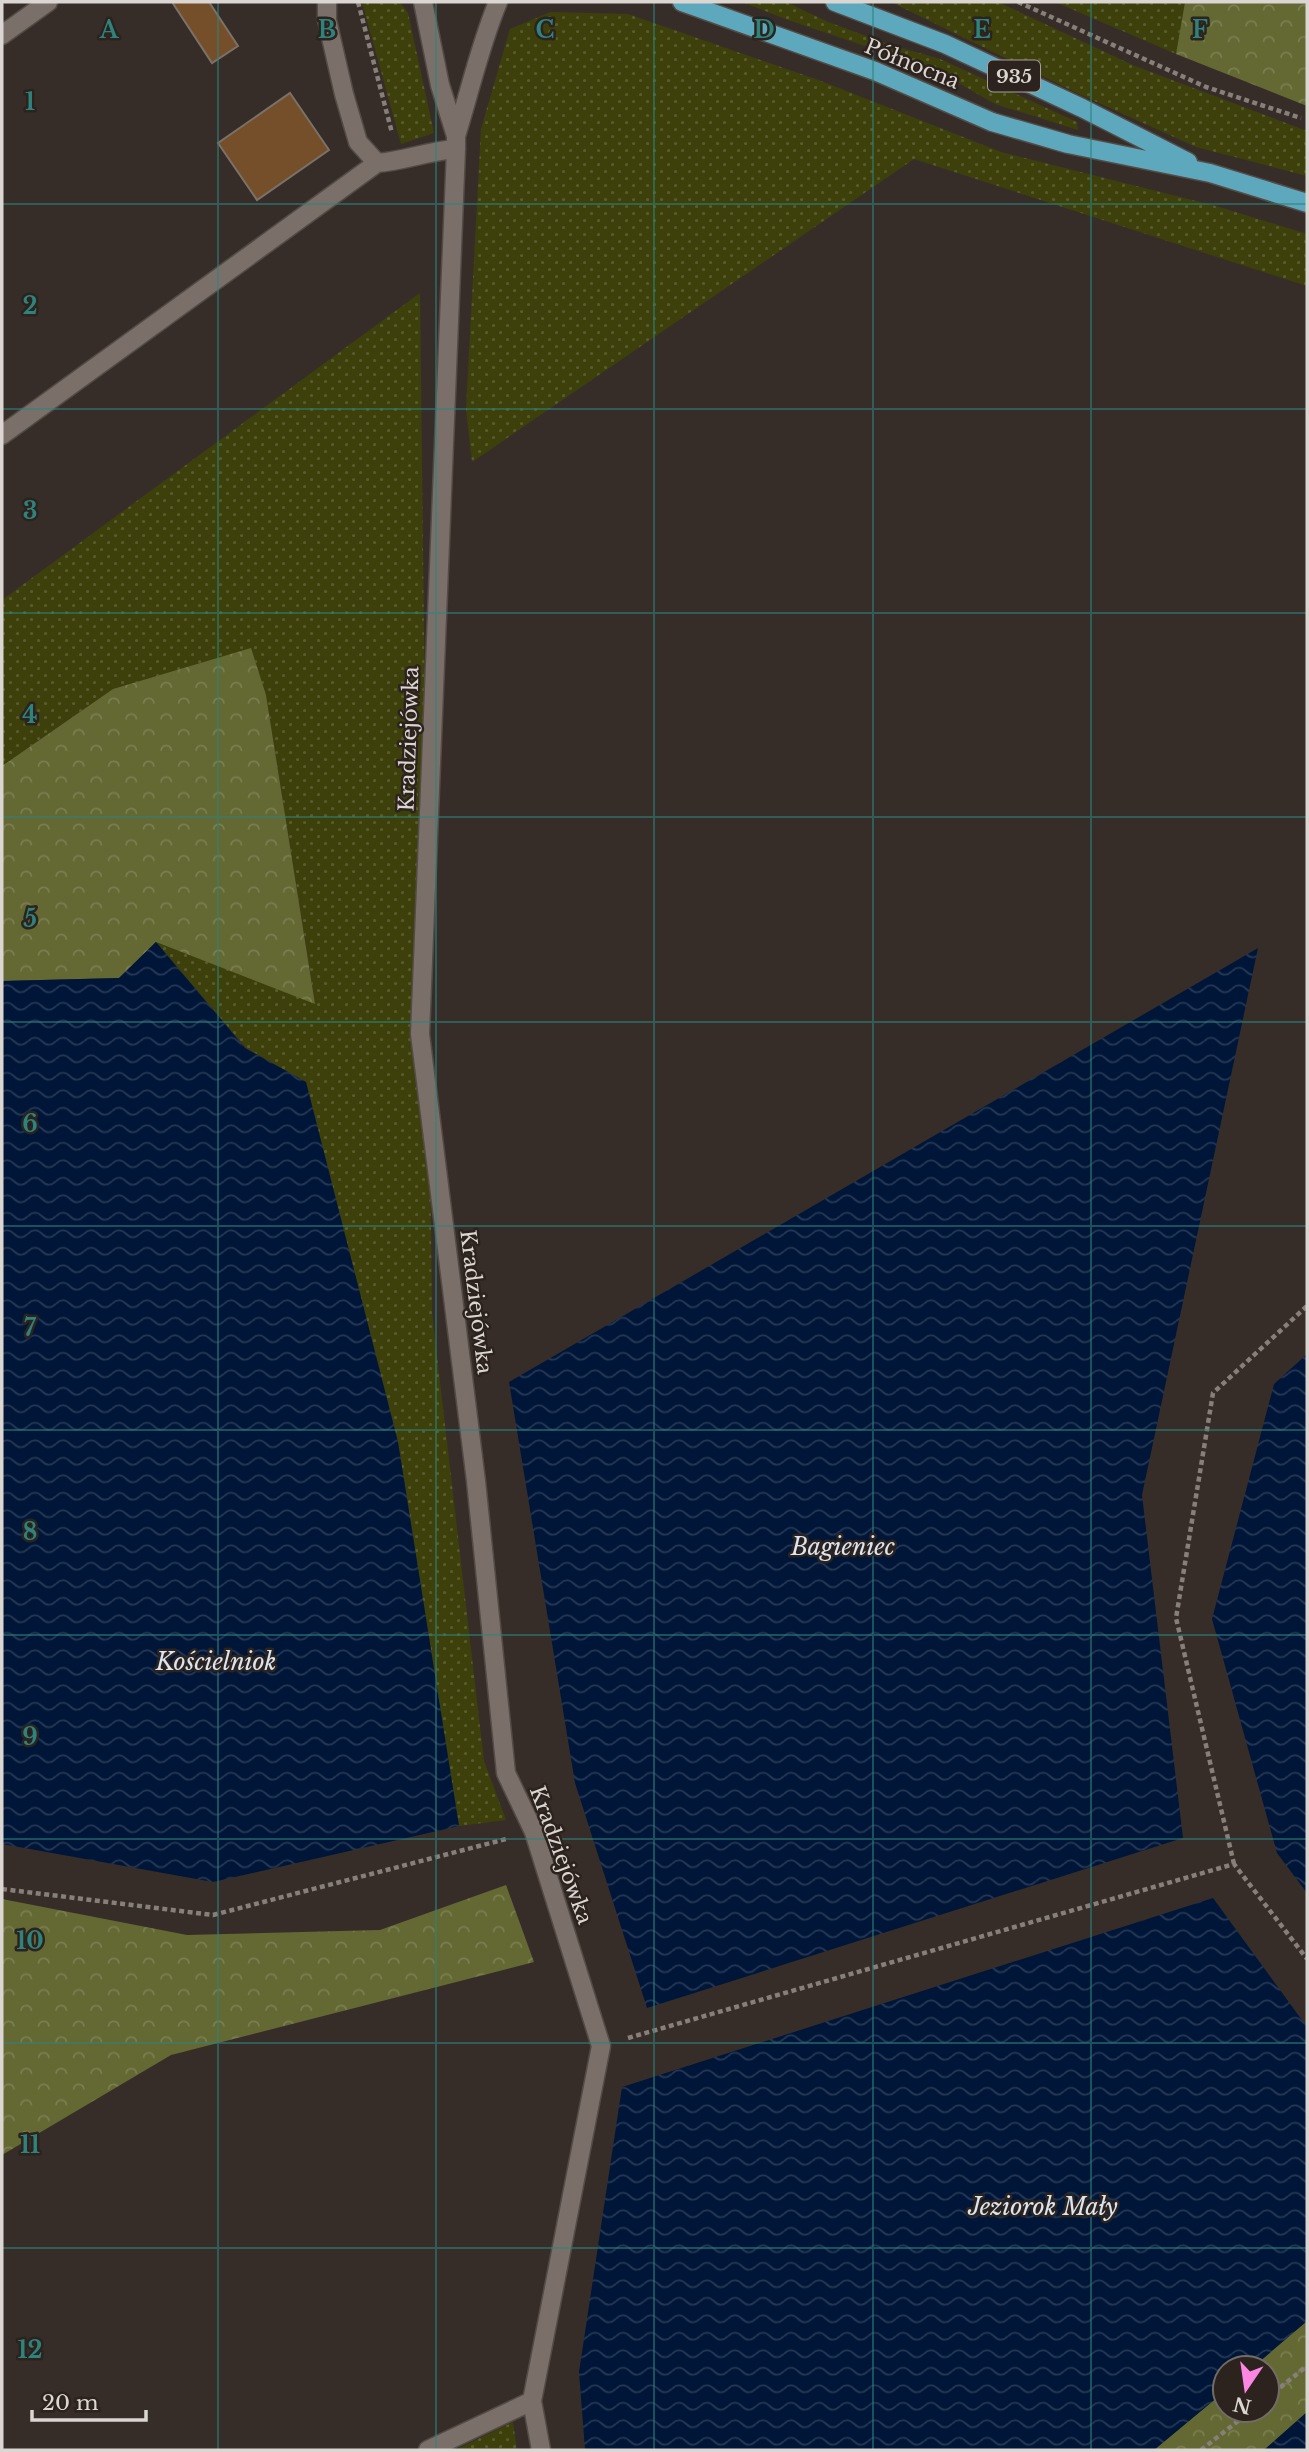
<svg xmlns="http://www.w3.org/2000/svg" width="1309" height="2452" font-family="'Libre Baskerville',serif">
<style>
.grass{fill:url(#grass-dots)}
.forest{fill:url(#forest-crowns)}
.water{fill:url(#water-waves)}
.building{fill:#754f29;stroke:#7a7169;stroke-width:2}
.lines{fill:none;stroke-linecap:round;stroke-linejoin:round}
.minor-casing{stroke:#534b46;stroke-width:21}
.major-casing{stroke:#534b46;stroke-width:21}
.path{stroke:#877f7a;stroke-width:4.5;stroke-dasharray:5 3.5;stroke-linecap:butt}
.minor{stroke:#7a6f69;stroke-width:18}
.major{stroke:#5da8bc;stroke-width:18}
.grid{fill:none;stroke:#2e847d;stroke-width:2;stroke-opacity:0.55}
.labels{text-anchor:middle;stroke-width:5;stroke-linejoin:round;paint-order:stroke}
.shield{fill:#2c231e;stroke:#a7a09c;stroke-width:2}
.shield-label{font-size:19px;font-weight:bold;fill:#dcd6d2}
.street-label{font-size:21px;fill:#dcd6d2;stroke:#2c231e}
.water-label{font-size:23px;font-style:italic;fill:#dbe5f2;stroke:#2c231e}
.grid-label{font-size:23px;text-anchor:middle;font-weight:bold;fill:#2e847d;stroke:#2c231e;stroke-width:5;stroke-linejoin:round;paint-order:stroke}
</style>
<defs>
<pattern id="grass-dots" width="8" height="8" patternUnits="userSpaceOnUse" patternTransform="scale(1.75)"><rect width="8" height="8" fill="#3d400a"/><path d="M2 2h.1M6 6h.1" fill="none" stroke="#585b2d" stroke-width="1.8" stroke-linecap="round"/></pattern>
<pattern id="forest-crowns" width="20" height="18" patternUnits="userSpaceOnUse" patternTransform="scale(1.75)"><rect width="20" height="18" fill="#646934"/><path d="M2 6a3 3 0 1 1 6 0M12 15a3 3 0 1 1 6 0" fill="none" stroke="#7a7e50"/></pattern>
<pattern id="water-waves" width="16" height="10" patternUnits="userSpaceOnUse" patternTransform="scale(1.75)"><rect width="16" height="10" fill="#001638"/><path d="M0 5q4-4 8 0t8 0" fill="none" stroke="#253754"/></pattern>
</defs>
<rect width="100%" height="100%" fill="#372d28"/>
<path class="grass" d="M362 2H400L408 13 434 133 401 144Z
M742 2H786L828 22 888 44 940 59 1077 122 1078 130 995 104 936 70 788 20Z
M891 2H998L1135 66 1307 131V176L1196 147 1079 94Z
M1055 2H1185L1176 54Z
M551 12 628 14 821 81 1001 152 1216 206 1307 234V286L914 159 472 462 466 409 481 129 510 29Z
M420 293 432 1313 484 1761 506 1820 459 1826 398 1442 306 1082 246 1048 156 942 315 1003 266 695 251 649 113 689 2 766V600Z
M513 2422 517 2450H455Z"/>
<path class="forest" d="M1185 2H1307V106L1176 54Z
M251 648 266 695 315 1004 156 942 119 978 2 981V766L113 689Z
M506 1885 534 1962 171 2055 2 2155V1899L187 1935 380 1930Z
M1307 2321V2412L1264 2450H1154L1225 2391V2410H1267V2368H1252Z"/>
<path class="water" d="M156 942 245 1048 306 1082 398 1442 459 1826 213 1882 2 1844V981L119 978Z
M1258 948 1142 1495 1183 1838 647 2008 575 1783 509 1382Z
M1307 1354V1893L1277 1853 1212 1619 1274 1384Z
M1213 1898 1307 2027V2321L1252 2368H1225V2391L1154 2450H585L579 2372 622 2087Z
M1307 2412V2450H1264Z"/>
<path class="building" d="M172 2H209L238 46 212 63Z
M290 93 329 150 257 200 218 143Z"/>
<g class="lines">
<g class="minor-casing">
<path id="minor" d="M327 2V20L344 94 358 142 377 163
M423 2 440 85 456 136V149L420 1034 476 1481 506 1773 534 1832 601 2046 532 2401 541 2450
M2 35 48 2
M456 136C470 91 480 45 498 2
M2 435 377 163C404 161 428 151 456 149
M428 2450 532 2401"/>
</g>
<g class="major-casing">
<path id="major" d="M682 2 875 71 992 122 1068 144 1210 173 1307 203
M835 2 945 44 1082 108 1188 162"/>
</g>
<path class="path" d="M358 2 392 133
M1018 2 1206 87 1301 118
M1234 1864 1176 1618 1213 1393 1307 1306
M2 1889 213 1915 506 1839
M628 2038 1234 1864 1307 1959
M1267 2398 1307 2366
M1201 2450 1252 2410"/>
<use href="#minor" class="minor"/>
<use href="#major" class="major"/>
</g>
<path class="grid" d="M218 2V2450M436 2V2450M654 2V2450M873 2V2450M1091 2V2450M2 204H1307M2 409H1307M2 613H1307M2 817H1307M2 1022H1307M2 1226H1307M2 1430H1307M2 1635H1307M2 1839H1307M2 2043H1307M2 2248H1307"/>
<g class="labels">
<rect class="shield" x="988" y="60.5" width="52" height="31" rx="5"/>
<g class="shield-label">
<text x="1014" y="83">935</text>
</g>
<g class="street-label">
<text transform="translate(912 64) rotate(22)" y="7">Północna</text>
<text transform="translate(409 739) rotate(-88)" y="7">Kradziejówka</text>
<text transform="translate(476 1302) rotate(83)" y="7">Kradziejówka</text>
<text transform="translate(561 1855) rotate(70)" y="7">Kradziejówka</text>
</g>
<g class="water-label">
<text x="843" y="1555">Bagieniec</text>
<text x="216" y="1670">Kościelniok</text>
<text x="1043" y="2215">Jeziorok Mały</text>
</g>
</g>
<g class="grid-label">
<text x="109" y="38">A</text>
<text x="327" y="38">B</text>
<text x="545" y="38">C</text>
<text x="764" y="38">D</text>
<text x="982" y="38">E</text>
<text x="1200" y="38">F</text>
<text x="30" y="110">1</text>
<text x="30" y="314">2</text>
<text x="30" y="519">3</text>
<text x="30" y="723">4</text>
<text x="30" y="927">5</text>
<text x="30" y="1132">6</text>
<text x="30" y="1336">7</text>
<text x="30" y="1540">8</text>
<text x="30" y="1745">9</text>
<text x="30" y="1949">10</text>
<text x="30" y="2153">11</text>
<text x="30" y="2358">12</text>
</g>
<rect width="1309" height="2452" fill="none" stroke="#dcd6d2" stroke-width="7"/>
<g transform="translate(1246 2389) rotate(193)"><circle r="33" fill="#2c231e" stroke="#726b66" stroke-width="2"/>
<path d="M0-5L12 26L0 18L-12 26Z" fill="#fd86e2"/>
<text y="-10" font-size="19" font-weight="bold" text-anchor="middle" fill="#dcd6d2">N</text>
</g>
<path d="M32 2410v10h114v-10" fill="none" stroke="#dcd6d2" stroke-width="3.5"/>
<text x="42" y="2410" font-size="21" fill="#dcd6d2" stroke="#2c231e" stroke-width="5" paint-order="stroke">20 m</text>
</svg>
